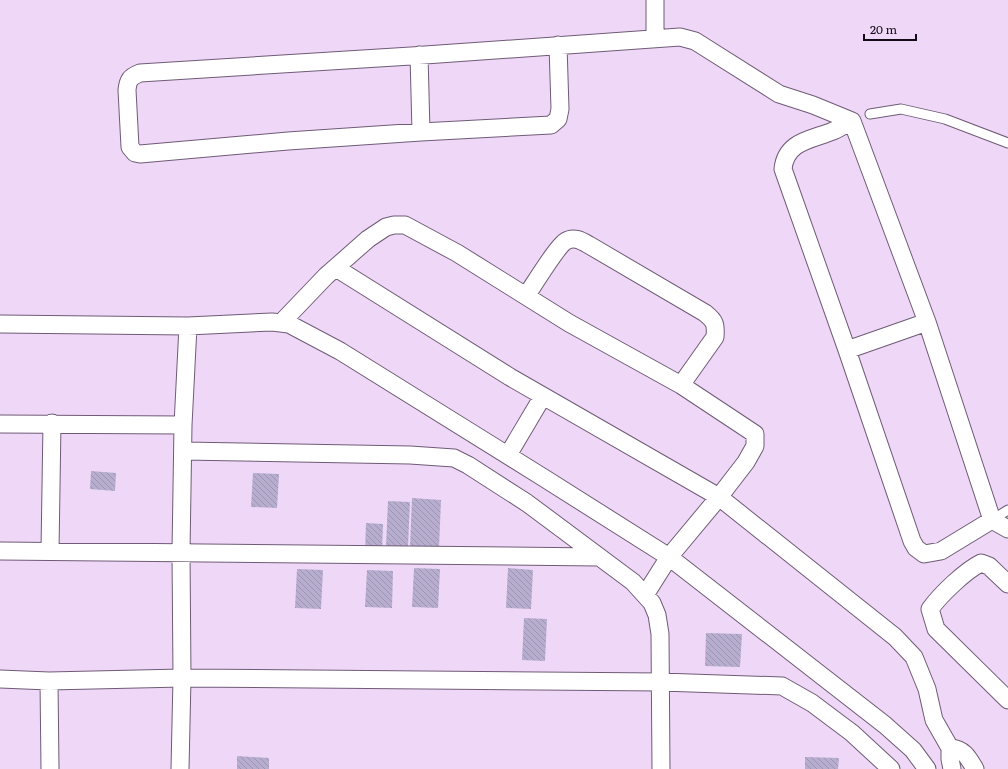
<svg xmlns="http://www.w3.org/2000/svg" width="1008" height="769" font-family="Literata,serif">
<style>
.building{fill:url(#building-back-hatch)}
.lines{fill:none;stroke-linecap:round;stroke-linejoin:round}
.service-casing{stroke:#6f5b76;stroke-width:11}
.minor-casing{stroke:#6f5b76;stroke-width:19}
.service{stroke:#fff;stroke-width:9}
.minor{stroke:#fff;stroke-width:17}
</style>
<defs>
<pattern id="building-back-hatch" width="6" height="6" patternUnits="userSpaceOnUse"><rect width="6" height="6" fill="#b7adcf"/><path d="M-1 5l2 2M0 0l6 6M5-1l2 2" fill="none" stroke="#9c94b1"/></pattern>
</defs>
<rect width="100%" height="100%" fill="#efd8f7"/>
<path class="building" d="M91 471 116 473 115 491 90 489Z
M253 473 279 474 277 508 251 507Z
M412 498 441 500 439 548 410 547Z
M388 501 410 502 408 547 386 546Z
M366 523 383 524 382 552 365 551Z
M414 568 440 569 438 608 412 607Z
M508 568 533 570 531 609 506 608Z
M297 569 323 570 321 609 295 608Z
M367 570 393 571 392 608 365 607Z
M524 618 547 619 545 661 522 660Z
M706 633 742 634 740 667 705 666Z
M237 756 269 758V769H237Z
M805 757 839 758 838 769H805Z"/>
<g class="lines">
<g class="service-casing">
<path id="service" d="M870 114 901 109 945 119 1008 143
M992 520 1008 510"/>
</g>
<g class="minor-casing">
<path id="minor" d="M655 39V0
M558 45 560 109 558 119 551 125 421 132 288 141 140 154 135 153 130 147 127 90C128 80 130 77 140 73L411 56 680 37 695 41 779 94 813 105 852 121 927 322 992 520 1008 529
M419 55 421 132
M852 121C846 124 840 128 833 131 811 140 786 141 783 169L847 350 912 541 916 548 924 554 941 551 992 520
M336 268 510 377 719 497 895 637 914 657 927 689 934 720 950 748V759L952 769
M526 296C533 286 558 245 566 241 574 236 582 241 589 245L705 313C715 321 716 324 715 337L681 385
M281 323 326 276 368 239 386 227 394 225H405L457 253 569 323 681 385 755 434V446L746 462 719 497 669 557 885 725 913 750 927 769
M0 324 188 326 183 425 181 552 182 678 180 769
M188 326 272 322 289 324 340 351 544 478 669 557 645 595
M847 350 927 322
M0 424 183 425
M184 451 410 455 454 458 468 465 527 503 633 582 652 603 657 615 660 634 661 769
M508 455 543 396
M0 551 599 557
M50 551 52 423
M1008 584 989 566 981 563C965 571 941 594 930 609L936 629 1008 700
M0 679 49 681 50 769
M49 681 182 678 661 682 782 686 812 703 852 733 891 769
M950 748C964 749 968 757 975 769"/>
</g>
<use href="#service" class="service"/>
<use href="#minor" class="minor"/>
</g>
<path d="M864 34v6h52v-6" fill="none" stroke="#120b15" stroke-width="2"/>
<text x="870" y="34" font-size="12" fill="#120b15" stroke="#efd8f7" stroke-width="3" paint-order="stroke">20 m</text>
</svg>
